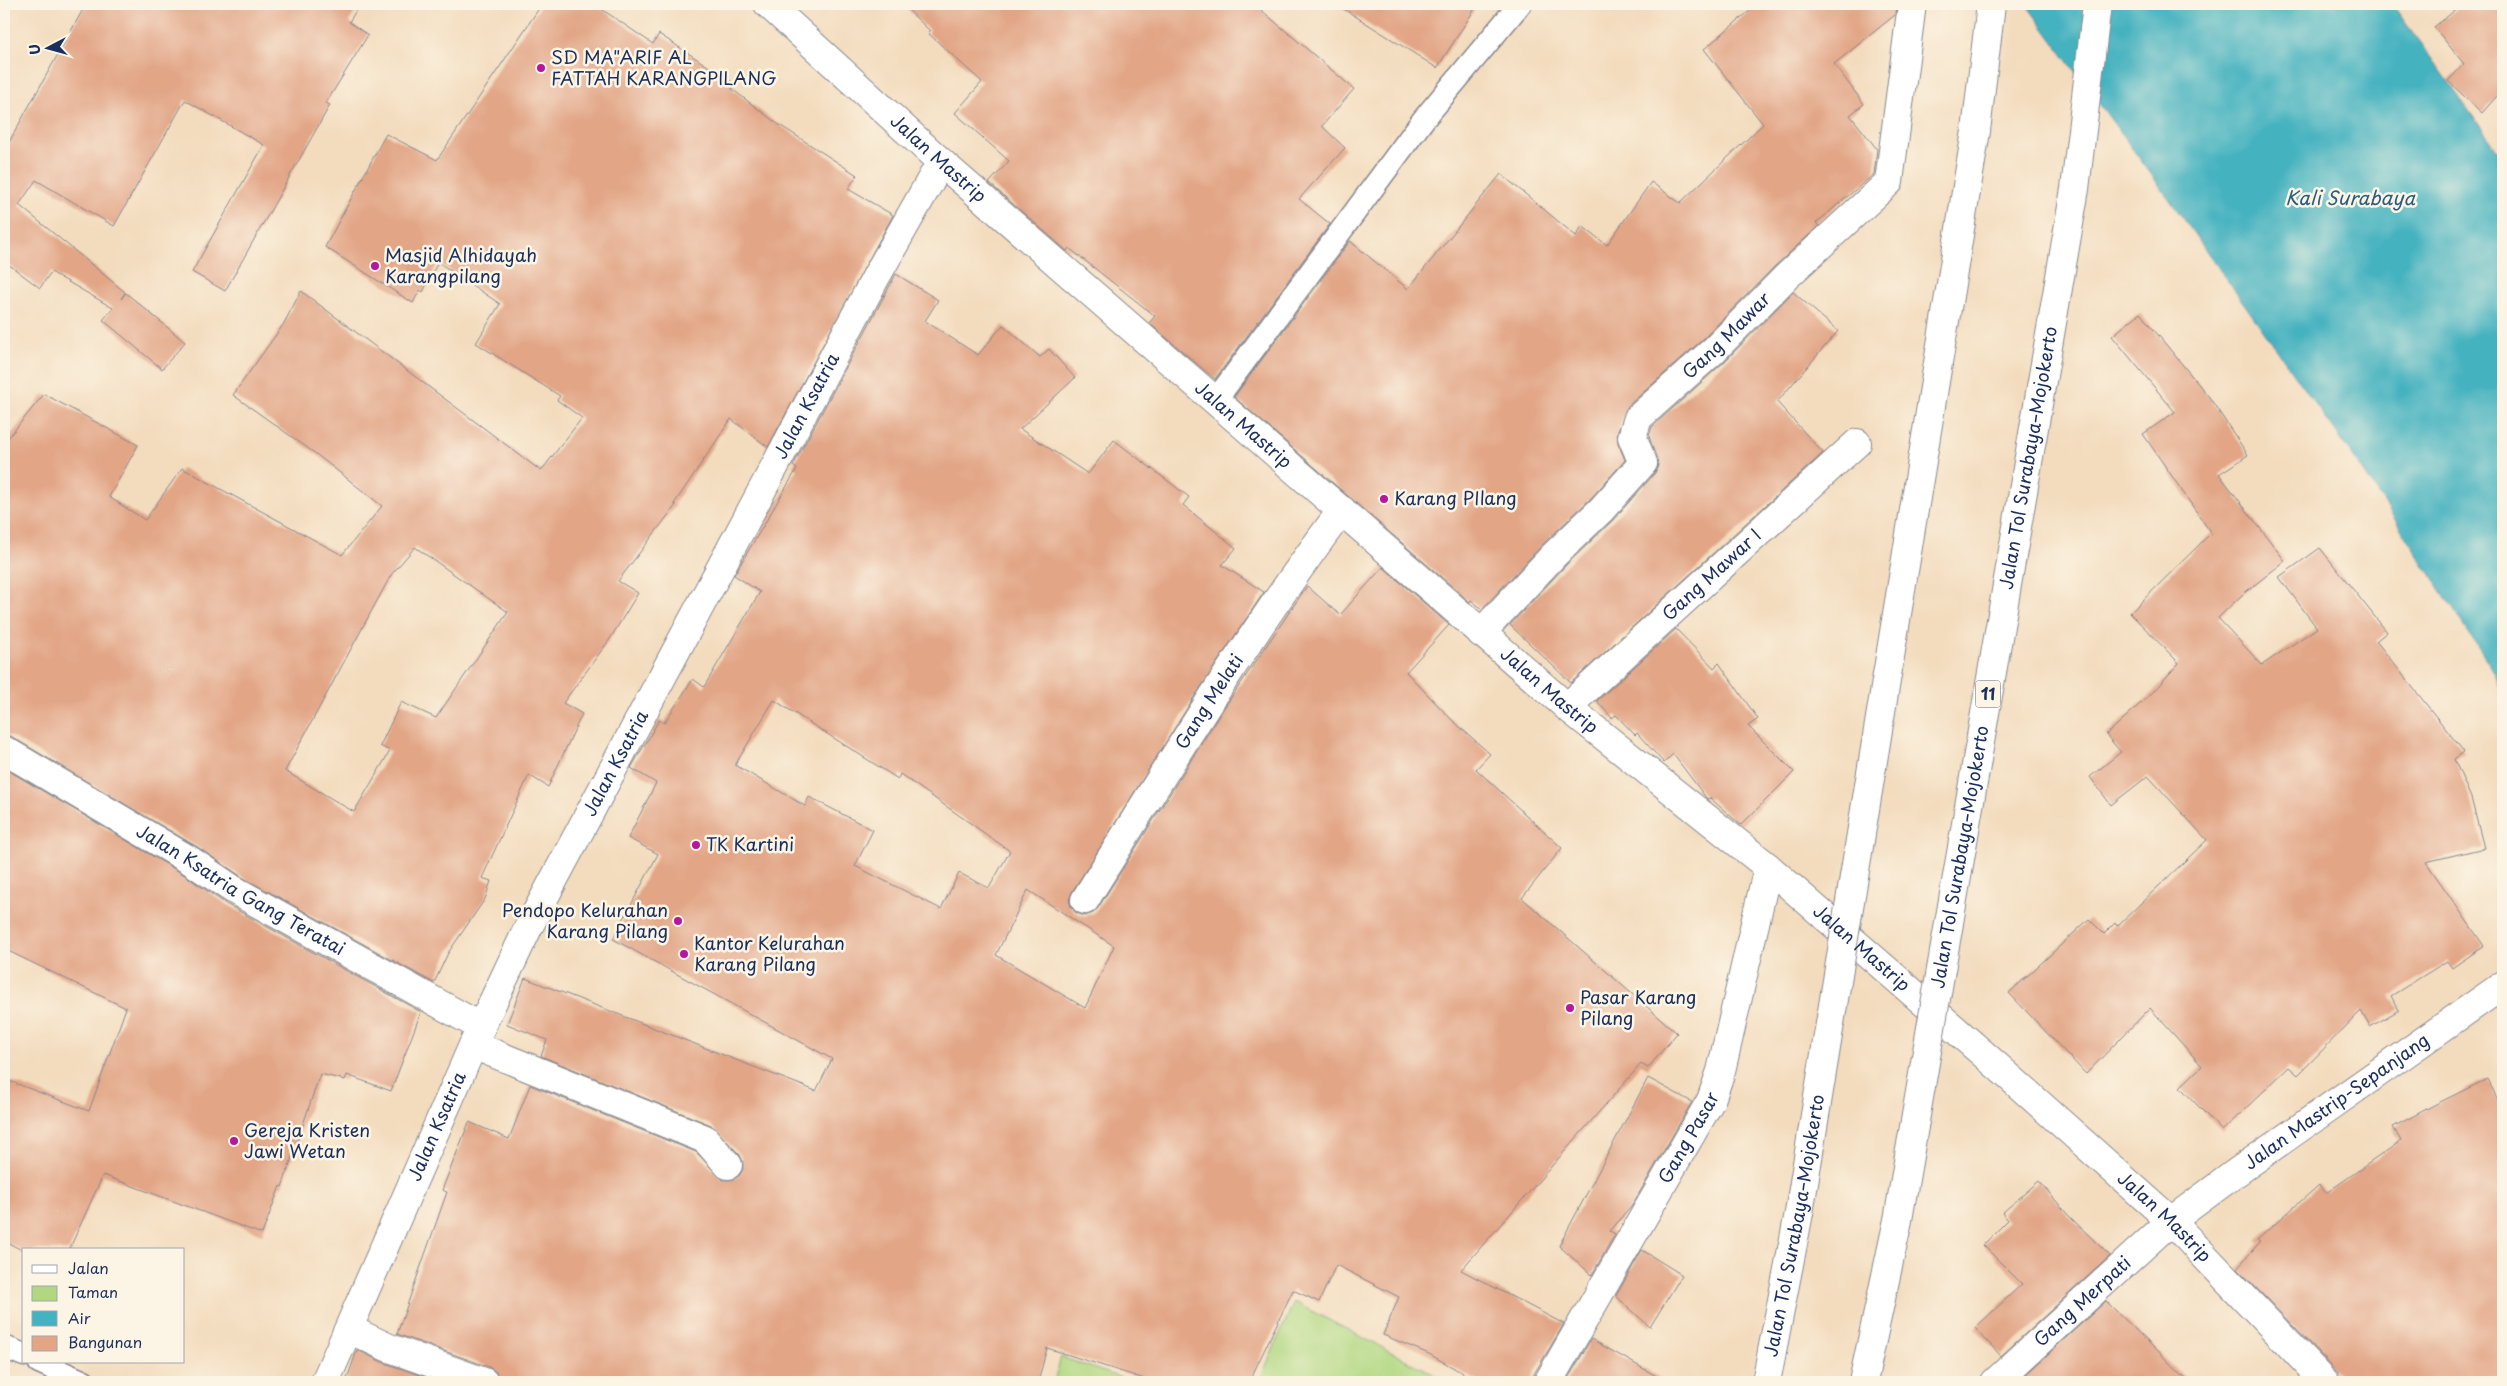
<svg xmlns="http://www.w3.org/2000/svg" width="2507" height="1386" font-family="'Playpen Sans',sans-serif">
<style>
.green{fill:#b1d881;stroke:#668470}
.water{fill:#44b2c0;stroke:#30708f}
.building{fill:#e2a586;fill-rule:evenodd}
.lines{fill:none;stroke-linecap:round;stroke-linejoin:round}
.lane-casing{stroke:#87868e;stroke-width:25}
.street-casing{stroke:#87868e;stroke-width:30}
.secondary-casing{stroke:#87868e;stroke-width:30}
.primary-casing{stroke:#87868e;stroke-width:30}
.lane{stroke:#fff;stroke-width:22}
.street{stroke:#fff;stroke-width:28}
.secondary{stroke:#fff;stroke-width:28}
.primary{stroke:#fff;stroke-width:28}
.highway-bridge-casing{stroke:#87868e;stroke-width:30;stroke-linecap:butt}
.highway-bridge{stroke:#fff;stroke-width:28}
.poi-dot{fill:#b5179e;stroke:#fcf5e5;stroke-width:2}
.labels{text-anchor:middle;stroke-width:5;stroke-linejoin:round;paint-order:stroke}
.shield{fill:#fcf5e5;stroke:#5e6a86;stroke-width:1}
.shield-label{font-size:16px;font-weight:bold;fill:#1b2f5e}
.poi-label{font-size:18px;fill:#1b2f5e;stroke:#fcf5e5;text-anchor:start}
.street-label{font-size:18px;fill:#1b2f5e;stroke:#fcf5e5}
.water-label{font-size:19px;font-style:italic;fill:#295d80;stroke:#fcf5e5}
</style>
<rect width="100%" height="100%" fill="#fcf5e5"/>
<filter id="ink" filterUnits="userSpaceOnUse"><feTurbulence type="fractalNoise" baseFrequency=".02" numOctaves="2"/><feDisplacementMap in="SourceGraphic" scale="10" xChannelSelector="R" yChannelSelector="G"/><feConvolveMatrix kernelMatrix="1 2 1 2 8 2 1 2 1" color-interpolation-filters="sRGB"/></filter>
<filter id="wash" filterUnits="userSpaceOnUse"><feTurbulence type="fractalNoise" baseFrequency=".0096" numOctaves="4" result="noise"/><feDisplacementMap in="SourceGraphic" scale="20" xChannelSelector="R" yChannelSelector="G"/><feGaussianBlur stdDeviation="1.12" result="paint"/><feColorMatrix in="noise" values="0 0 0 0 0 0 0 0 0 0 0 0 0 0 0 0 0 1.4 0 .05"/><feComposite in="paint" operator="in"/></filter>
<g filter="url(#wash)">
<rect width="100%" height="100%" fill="#f3dcbe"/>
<path class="green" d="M1294 1302 1449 1382H1259Z
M1061 1357 1133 1382H1054Z"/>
<path class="water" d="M2026 4H2392L2503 158V696L2495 673 2362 469 2170 200Z"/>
<g id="blocks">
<path class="building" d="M86 4H360L349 22 368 35 326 103 330 105 225 291 192 272 264 145 185 100 114 226 36 180 19 205 125 292 121 299 126 293 185 342 162 369 103 320 113 308 51 272 40 288 4 261V151Z
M542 4H594L653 44 659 34 735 84 732 89 775 122 857 175 848 189 893 215 768 447 731 419 674 504 676 505 618 581 638 593 610 639 563 703 582 714 548 787 529 775 482 878 491 881 485 899 448 953 434 983 242 877 199 848 12 737 4 734V443L44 394 138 445 109 497 145 520 182 468 342 555 382 506 316 454 233 395 283 325 301 291 541 471 582 418 557 400 560 396 476 343 500 304 438 262 423 292 420 290 413 303 325 247 386 134 437 160ZM415 547 508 612 436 718 401 702 380 746 390 751 354 812 285 771 391 575Z
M902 4H1254L1354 89 1322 126 1345 148 1299 199 1330 224 1215 379 1149 323 1155 316 1069 248 1067 251 989 183 1009 161 955 113 982 82 928 33 930 31Z
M1336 4H1478L1437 68Z
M1758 4H1896L1895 15 1834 64 1864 104 1850 115 1877 149 1874 174 1816 223 1819 226 1775 266 1702 340 1628 406 1617 433 1618 443 1625 460 1590 499 1544 543 1482 609 1471 600 1470 602 1234 397 1350 241 1408 289 1501 174 1576 236 1582 226 1607 245 1651 182 1680 203 1763 124 1704 49Z
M2463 4H2503V89L2482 113 2448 81 2464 64 2434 27Z
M896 274 938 300 925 321 978 355 1003 325 1040 357 1049 349 1075 378 1020 429 1088 474 1114 440 1189 497 1183 505 1236 548 1222 565 1264 592 1196 694 1072 892 1069 900 1071 907 1076 913 1085 916 1093 913 1098 908 1222 711 1307 586 1340 615 1383 567 1449 625 1406 672 1450 718 1490 754 1476 769 1562 848 1522 898 1677 1033 1648 1068 1641 1064 1461 1270 1564 1324 1534 1374 1532 1382H1479L1429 1354 1383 1335 1399 1297 1336 1265 1319 1302 1293 1290 1249 1382H1154L1047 1348 1038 1382H499L496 1372 489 1367 397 1334 447 1192 442 1190 469 1122 509 1139 530 1085 696 1152 723 1180H732L739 1176 743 1170V1162L740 1155 711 1125 541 1056 547 1040 507 1024 525 978 816 1091 832 1059 613 939 658 854 628 838 656 783 631 768 659 720 664 723 693 679 704 687 760 592 734 575 797 469 793 466ZM774 700 898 779 900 774 1010 851 989 888 959 873 941 909 855 866 873 830 809 797 805 806 735 765ZM1028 890 1114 946 1085 1008 996 955Z
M1793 292 1838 331 1777 402 1823 453 1571 683 1510 625 1566 565 1613 520 1655 473 1658 465 1649 436 1652 427 1724 362Z
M2140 313 2209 397 2248 455 2219 474 2285 561 2243 594 2218 618 2262 665 2317 628 2279 577 2320 548 2387 632 2376 641 2464 752 2454 759 2471 798 2484 848 2426 862 2484 946 2452 968 2447 961 2391 996 2399 1010 2370 1027 2361 1011 2298 1075 2289 1067 2222 1131 2180 1087 2202 1066 2150 1008 2086 1074 2009 993 2089 919 2104 934 2115 923 2117 926 2207 840 2148 776 2111 805 2090 777 2121 752 2106 735 2153 692 2179 663 2130 613 2211 533 2143 434 2175 412 2112 336Z
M1676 629 1714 668 1719 663 1758 719 1748 726 1794 772 1741 825 1710 798 1707 799 1673 754 1664 763 1637 733 1635 735 1616 715 1612 718 1597 701Z
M4 768 183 874 226 904 421 1012 391 1091 347 1075 345 1080 320 1074 282 1187 280 1186 262 1234 103 1175 69 1250H22L4 1241V1079L89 1111 126 1008 4 949Z
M1648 1078 1692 1102 1631 1207 1610 1231 1615 1234 1592 1275 1559 1246Z
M2487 1079 2503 1111V1382H2347L2237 1268 2260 1242 2257 1240 2319 1185 2326 1193 2401 1141 2393 1127 2434 1105Z
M2039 1181 2069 1216 2110 1256 2001 1356 1975 1328 2022 1284 1983 1245 2008 1220 2002 1213Z
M1642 1250 1682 1275 1650 1327 1616 1296Z
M2106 1301 2189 1382H2026L2022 1378Z
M1591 1339 1667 1382H1566Z
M357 1350 382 1362 439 1382H346Z"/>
</g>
</g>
<g filter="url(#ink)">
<use href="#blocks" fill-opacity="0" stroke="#87868e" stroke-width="1"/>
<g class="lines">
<g class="lane-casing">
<path id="lane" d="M1215 401 1423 120 1520 4
M4 1347 24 1355
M39 1362 84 1382"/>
</g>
<g class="street-casing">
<g id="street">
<path id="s1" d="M1481 633 1555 554 1601 510 1643 463 1632 437 1638 418 1713 351 1786 277 1889 182 1912 4"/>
<path id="s2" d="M1567 707 1857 443"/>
<path id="s3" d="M4 750 191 861 234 890 481 1027"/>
<path id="s4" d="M1085 900C1167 768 1248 635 1342 510"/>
<path d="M473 1045 705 1139 728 1165"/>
<path d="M349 1329 387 1347 484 1382"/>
<path id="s5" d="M1548 1382 1711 1100 1721 1071 1768 867"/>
<path id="s6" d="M1995 1382 2171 1221"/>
</g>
</g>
<g class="secondary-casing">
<g id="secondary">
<path id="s7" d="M2171 1221 2237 1172 2503 985"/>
<path id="s8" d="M325 1382 481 1027 528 928 877 275 941 162"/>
</g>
</g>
<g class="primary-casing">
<g id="primary">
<path id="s9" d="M768 4 941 162 1567 707 1768 867 1996 1065 2171 1221 2325 1382"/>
</g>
</g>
<use href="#lane" class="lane"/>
<use href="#street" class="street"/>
<use href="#secondary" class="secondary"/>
<use href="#primary" class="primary"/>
<g class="highway-bridge-casing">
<g id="highway-bridge">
<path id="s10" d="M1766 1382 1799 1213 1976 131 1991 4"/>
<path id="s11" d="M1863 1382 1898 1220 2075 189 2097 4"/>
</g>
</g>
<use href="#highway-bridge" class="highway-bridge"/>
</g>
</g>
<g class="poi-dot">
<circle cx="541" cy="68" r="5"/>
<circle cx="375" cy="266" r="5"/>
<circle cx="1384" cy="499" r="5"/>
<circle cx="696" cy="845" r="5"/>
<circle cx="678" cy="921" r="5"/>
<circle cx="684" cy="954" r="5"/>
<circle cx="1570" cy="1008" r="5"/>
<circle cx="234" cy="1141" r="5"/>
</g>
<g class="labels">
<rect class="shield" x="1975.5" y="680.5" width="25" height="27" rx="4"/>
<g class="shield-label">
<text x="1988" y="700">11</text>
</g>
<g class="poi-label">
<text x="551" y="64">SD MA"ARIF AL<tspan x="551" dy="21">FATTAH KARANGPILANG</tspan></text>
<text x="385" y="262">Masjid Alhidayah<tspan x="385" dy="21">Karangpilang</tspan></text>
<text x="1394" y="505">Karang PIlang</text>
<text x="706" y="851">TK Kartini</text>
<text x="668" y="917" text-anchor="end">Pendopo Kelurahan<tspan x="668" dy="21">Karang Pilang</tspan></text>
<text x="694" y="950">Kantor Kelurahan<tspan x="694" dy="21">Karang Pilang</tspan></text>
<text x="1580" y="1004">Pasar Karang<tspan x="1580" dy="21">Pilang</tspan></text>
<text x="244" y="1137">Gereja Kristen<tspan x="244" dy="21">Jawi Wetan</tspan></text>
</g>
<g class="street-label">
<text dy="6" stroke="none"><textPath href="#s9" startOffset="230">Jalan Mastrip</textPath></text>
<text dy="6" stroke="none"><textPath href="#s1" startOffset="404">Gang Mawar</textPath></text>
<text dy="6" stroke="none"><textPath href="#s8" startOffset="1089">Jalan Ksatria</textPath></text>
<text dy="6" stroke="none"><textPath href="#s9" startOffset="635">Jalan Mastrip</textPath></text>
<text dy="6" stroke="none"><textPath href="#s11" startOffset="939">Jalan Tol Surabaya–Mojokerto</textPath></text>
<text dy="6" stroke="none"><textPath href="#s2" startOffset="196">Gang Mawar I</textPath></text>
<text dy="6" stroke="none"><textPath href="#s9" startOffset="1040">Jalan Mastrip</textPath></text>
<text dy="6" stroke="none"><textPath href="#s4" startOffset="234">Gang Melati</textPath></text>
<text dy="6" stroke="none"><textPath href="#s8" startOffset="684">Jalan Ksatria</textPath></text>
<text dy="6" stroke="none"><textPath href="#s11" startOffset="534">Jalan Tol Surabaya–Mojokerto</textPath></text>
<text dy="6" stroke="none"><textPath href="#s3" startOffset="275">Jalan Ksatria Gang Teratai</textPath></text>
<text dy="6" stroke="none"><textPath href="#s9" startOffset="1445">Jalan Mastrip</textPath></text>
<text dy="6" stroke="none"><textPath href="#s7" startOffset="204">Jalan Mastrip-Sepanjang</textPath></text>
<text dy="6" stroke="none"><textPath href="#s8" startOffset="279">Jalan Ksatria</textPath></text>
<text dy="6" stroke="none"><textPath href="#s5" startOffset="282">Gang Pasar</textPath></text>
<text dy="6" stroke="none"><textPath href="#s9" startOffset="1850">Jalan Mastrip</textPath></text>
<text dy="6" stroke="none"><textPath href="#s10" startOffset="159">Jalan Tol Surabaya–Mojokerto</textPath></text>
<text dy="6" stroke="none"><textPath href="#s6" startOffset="119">Gang Merpati</textPath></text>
</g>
<g class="water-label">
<text x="2350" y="205">Kali Surabaya</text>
</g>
</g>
<rect width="2507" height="1386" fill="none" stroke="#fcf5e5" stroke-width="20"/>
<rect x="22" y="1248" width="162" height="115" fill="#fcf5e5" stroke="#a2a6af"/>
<rect x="32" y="1265" width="25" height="8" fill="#ffffff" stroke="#a2a6af"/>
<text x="68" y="1274" font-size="15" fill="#1b2f5e">Jalan</text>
<rect x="32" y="1286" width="25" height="15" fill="#b1d881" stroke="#a2a6af"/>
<text x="68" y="1298" font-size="15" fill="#1b2f5e">Taman</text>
<rect x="32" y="1311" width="25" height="15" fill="#44b2c0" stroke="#a2a6af"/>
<text x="68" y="1324" font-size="15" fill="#1b2f5e">Air</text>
<rect x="32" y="1336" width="25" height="15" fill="#e2a586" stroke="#a2a6af"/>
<text x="68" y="1348" font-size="15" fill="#1b2f5e">Bangunan</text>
<g transform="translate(48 48) rotate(264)" stroke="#fcf5e5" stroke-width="4" paint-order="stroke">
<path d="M0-4L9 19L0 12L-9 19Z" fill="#1b2f5e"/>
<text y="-8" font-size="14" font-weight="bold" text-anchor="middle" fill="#1b2f5e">U</text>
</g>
</svg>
